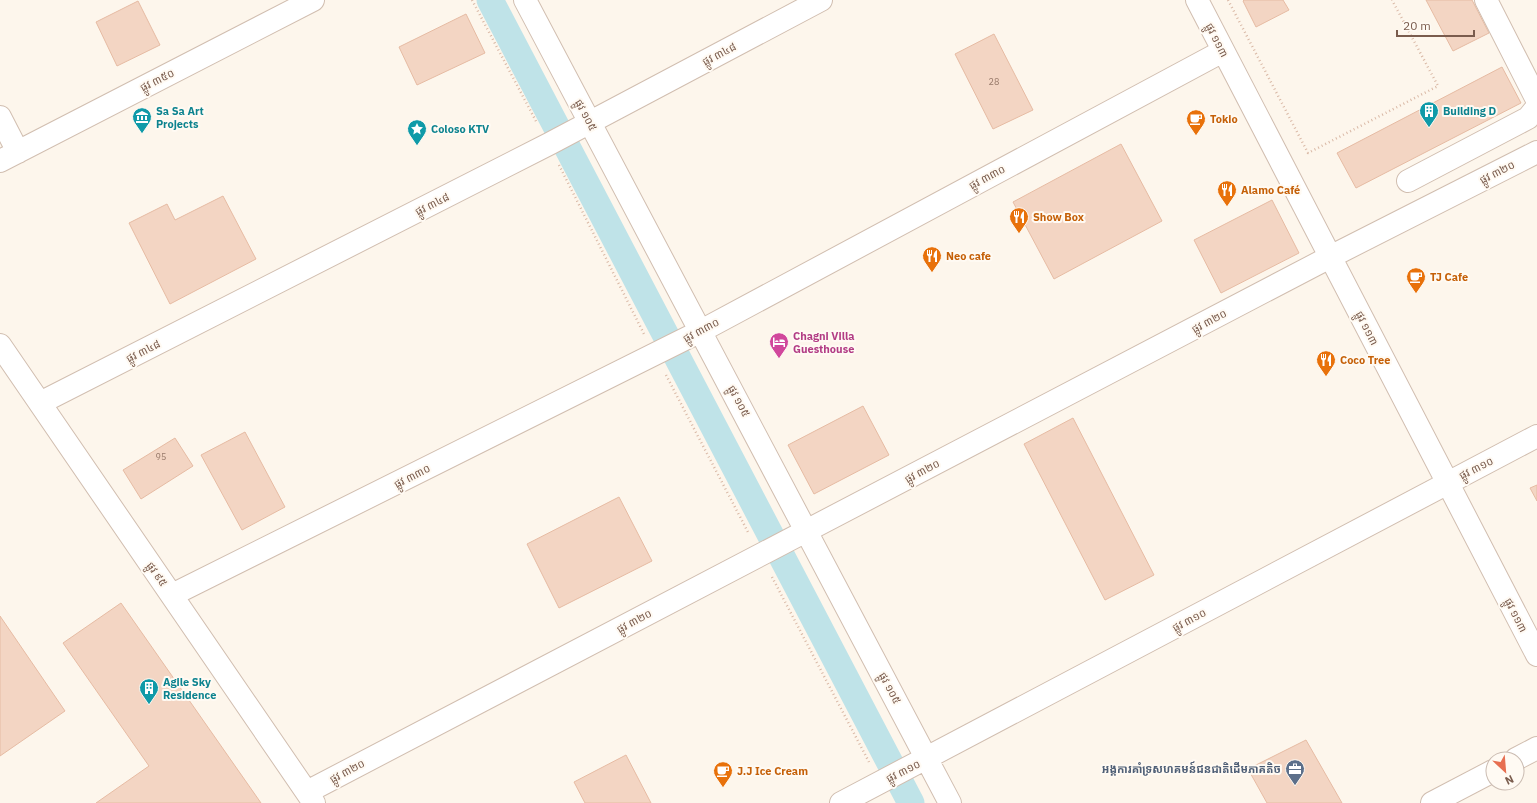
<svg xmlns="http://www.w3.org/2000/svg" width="1537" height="803" font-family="'IBM Plex Sans','Noto Sans Khmer',sans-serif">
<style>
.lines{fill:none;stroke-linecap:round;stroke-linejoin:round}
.canal{stroke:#bfe3e8;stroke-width:27}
.building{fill:#f3d5c3;stroke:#e6bba3}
.minor-casing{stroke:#d1beb0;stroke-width:24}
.path{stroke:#d9b8a5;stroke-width:2.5;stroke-dasharray:1 3;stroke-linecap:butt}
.minor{stroke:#fff;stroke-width:22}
.labels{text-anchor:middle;stroke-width:4;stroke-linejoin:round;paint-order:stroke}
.number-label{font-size:9px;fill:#987a6a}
.street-label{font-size:11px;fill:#7a5c4d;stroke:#fffaf3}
.culture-label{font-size:11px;font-weight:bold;fill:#0d838f;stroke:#fffaf3;text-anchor:start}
.food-label{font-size:11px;font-weight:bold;fill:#c56008;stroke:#fffaf3;text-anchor:start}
.hotel-label{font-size:11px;font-weight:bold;fill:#b23c85;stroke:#fffaf3;text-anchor:start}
.service-label{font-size:11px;font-weight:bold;fill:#4e5e75;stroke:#fffaf3;text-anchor:end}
</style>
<rect width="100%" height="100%" fill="#fdf6ec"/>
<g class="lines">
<path class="canal" d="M490 0 911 803"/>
</g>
<path class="building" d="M1244 0H1283L1289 10 1256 27 1243 1Z
M1426 0H1472L1489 33 1453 51Z
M138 1 160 45 117 66 96 22Z
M466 14 485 53 417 85 399 47Z
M994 34 1033 110 993 129 955 54Z
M1502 67 1521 103 1356 188 1337 153Z
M1121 144 1162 221 1054 279 1013 202Z
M223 196 256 259 170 304 129 223 167 204 175 220Z
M1272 200 1299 253 1221 293 1194 240Z
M863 406 889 455 814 494 788 445Z
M1073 418 1154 575 1105 600 1024 444Z
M245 432 285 507 242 530 201 455Z
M175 438 193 466 141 499 123 470Z
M1537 485V501L1530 488Z
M619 497 652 561 559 608 527 544Z
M121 603 261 803H96L149 766 63 643Z
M0 616 65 711 0 756Z
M1306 740 1342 803H1267L1248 769Z
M626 755 651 803H585L574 782Z"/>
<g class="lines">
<g class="minor-casing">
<path id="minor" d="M525 0 950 803
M1197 0 1537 655
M1486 0 1537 100
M0 117 18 152
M0 161 313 0
M1408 181 1528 118 1537 107
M0 345 314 803
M40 403 549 144 821 0
M172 595 701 331 1223 51
M1516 759 1537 748
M307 792 1330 257 1537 152
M841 803 1537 436
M1432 803 1493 771"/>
</g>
<path class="path" d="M472 0 537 123
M1228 0 1308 153 1438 86 1392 0
M559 165 644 334
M666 375 749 534
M772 577 869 762"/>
<use href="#minor" class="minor"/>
</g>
<defs>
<g id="building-pin" transform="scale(1)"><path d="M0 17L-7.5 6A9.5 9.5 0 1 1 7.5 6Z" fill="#0f9aa8" stroke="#fffaf3"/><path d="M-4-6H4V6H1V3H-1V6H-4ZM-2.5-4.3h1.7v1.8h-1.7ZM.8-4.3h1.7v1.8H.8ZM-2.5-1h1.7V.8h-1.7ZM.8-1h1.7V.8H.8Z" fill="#fff"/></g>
<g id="museum-pin" transform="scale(1)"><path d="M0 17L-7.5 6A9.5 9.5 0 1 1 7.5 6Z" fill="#0f9aa8" stroke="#fffaf3"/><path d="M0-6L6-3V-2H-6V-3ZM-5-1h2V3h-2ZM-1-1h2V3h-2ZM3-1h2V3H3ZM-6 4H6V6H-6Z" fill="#fff"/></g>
<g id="cafe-pin" transform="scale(1)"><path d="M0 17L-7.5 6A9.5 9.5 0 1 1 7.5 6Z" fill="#e8710a" stroke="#fffaf3"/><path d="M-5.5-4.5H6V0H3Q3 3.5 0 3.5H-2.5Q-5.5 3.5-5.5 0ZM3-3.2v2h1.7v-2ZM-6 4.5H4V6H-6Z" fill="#fff"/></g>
<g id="sight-pin" transform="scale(1)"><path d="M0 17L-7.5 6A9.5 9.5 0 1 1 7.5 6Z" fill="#0f9aa8" stroke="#fffaf3"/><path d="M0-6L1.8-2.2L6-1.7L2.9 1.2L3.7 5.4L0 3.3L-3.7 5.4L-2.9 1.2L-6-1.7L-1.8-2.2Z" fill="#fff"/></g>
<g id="restaurant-pin" transform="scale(1)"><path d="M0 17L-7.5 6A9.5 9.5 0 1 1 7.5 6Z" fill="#e8710a" stroke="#fffaf3"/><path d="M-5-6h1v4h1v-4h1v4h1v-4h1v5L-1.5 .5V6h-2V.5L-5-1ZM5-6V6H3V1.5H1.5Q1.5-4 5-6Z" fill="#fff"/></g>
<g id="hotel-pin" transform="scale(1)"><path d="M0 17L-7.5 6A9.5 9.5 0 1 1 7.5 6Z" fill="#d1479c" stroke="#fffaf3"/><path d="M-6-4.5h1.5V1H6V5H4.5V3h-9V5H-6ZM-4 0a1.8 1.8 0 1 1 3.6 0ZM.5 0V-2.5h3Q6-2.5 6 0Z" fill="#fff"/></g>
<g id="office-pin" transform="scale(1)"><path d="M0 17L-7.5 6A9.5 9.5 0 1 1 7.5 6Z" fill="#5c6f8a" stroke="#fffaf3"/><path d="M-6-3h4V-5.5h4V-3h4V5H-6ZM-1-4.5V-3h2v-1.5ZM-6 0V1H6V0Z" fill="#fff"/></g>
</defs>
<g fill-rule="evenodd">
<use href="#building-pin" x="1429" y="111"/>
<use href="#museum-pin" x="142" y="117"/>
<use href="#cafe-pin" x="1196" y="119"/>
<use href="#sight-pin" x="417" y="129"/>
<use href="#restaurant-pin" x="1227" y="190"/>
<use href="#restaurant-pin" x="1019" y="217"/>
<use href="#restaurant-pin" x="932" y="256"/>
<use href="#cafe-pin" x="1416" y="277"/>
<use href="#hotel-pin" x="779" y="342"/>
<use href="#restaurant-pin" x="1326" y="360"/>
<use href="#building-pin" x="149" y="688"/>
<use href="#office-pin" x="1295" y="769"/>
<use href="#cafe-pin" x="723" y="771"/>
</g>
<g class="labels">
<g class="number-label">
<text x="994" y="85">28</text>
<text x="161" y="460">95</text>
</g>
<g class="street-label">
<text transform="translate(1217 40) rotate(63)" y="4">ផ្លូវ ១១៣</text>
<text transform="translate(719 54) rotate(-28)" y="4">ផ្លូវ ៣៤៨</text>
<text transform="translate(157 80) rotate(-27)" y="4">ផ្លូវ ៣៥០</text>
<text transform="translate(586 115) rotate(62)" y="4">ផ្លូវ ១០៥</text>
<text transform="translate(1497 172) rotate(-27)" y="4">ផ្លូវ ៣២០</text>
<text transform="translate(987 177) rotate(-28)" y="4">ផ្លូវ ៣៣០</text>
<text transform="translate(432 204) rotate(-27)" y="4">ផ្លូវ ៣៤៨</text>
<text transform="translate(1209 321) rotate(-28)" y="4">ផ្លូវ ៣២០</text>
<text transform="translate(1367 328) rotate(63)" y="4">ផ្លូវ ១១៣</text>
<text transform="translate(701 330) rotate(-28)" y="4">ផ្លូវ ៣៣០</text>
<text transform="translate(143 351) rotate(-27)" y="4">ផ្លូវ ៣៤៨</text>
<text transform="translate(739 401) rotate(62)" y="4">ផ្លូវ ១០៥</text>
<text transform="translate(1476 468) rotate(-27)" y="4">ផ្លូវ ៣១០</text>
<text transform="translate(922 471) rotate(-28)" y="4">ផ្លូវ ៣២០</text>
<text transform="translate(412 476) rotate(-27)" y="4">ផ្លូវ ៣៣០</text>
<text transform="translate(157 574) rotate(55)" y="4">ផ្លូវ ៩៥</text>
<text transform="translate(1516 615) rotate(63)" y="4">ផ្លូវ ១១៣</text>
<text transform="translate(1189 620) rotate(-28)" y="4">ផ្លូវ ៣១០</text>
<text transform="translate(634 621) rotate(-28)" y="4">ផ្លូវ ៣២០</text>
<text transform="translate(890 688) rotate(62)" y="4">ផ្លូវ ១០៥</text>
<text transform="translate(347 771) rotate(-28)" y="4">ផ្លូវ ៣២០</text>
<text transform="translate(903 771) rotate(-27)" y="4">ផ្លូវ ៣១០</text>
</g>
<g class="culture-label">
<text x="156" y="115">Sa Sa Art<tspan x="156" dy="13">Projects</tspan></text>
<text x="1443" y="115">Building D</text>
<text x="431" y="133">Coloso KTV</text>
<text x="163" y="686">Agile Sky<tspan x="163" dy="13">Residence</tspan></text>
</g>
<g class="food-label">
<text x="1210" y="123">Tokio</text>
<text x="1241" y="194">Alamo Café</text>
<text x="1033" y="221">Show Box</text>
<text x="946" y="260">Neo cafe</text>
<text x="1430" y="281">TJ Cafe</text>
<text x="1340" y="364">Coco Tree</text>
<text x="737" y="775">J.J Ice Cream</text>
</g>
<g class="hotel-label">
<text x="793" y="340">Chagni Villa<tspan x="793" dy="13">Guesthouse</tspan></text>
</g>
<g class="service-label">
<text x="1281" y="773">អង្គការគាំទ្រសហគមន៍ជនជាតិដើមភាគតិច</text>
</g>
</g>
<g transform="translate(1505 771) rotate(154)"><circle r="19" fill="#fffaf3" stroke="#cabbb1"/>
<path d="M0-3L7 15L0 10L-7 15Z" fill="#e76f51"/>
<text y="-6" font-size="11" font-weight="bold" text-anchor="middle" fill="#7a5c4d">N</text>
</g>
<path d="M1397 30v6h77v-6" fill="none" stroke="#7a5c4d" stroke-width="2"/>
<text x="1403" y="30" font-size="12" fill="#7a5c4d" stroke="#fffaf3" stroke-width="3" paint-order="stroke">20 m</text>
</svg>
